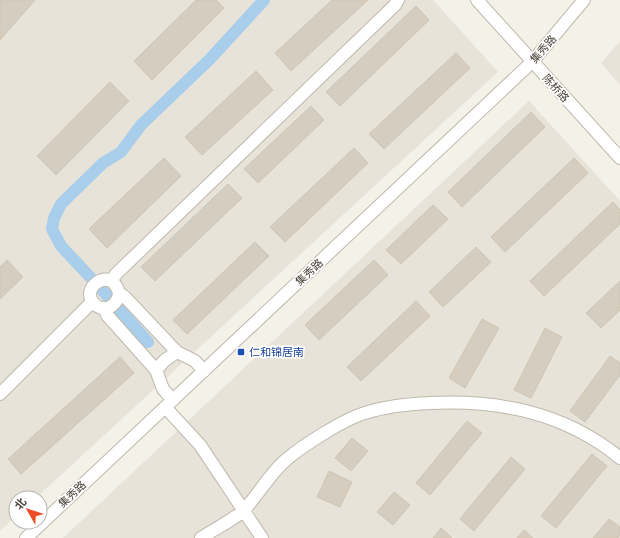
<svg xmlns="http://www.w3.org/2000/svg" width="620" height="538" font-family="'Roboto Condensed','Noto Sans SC',sans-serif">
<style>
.residential{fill:#e7e3d8}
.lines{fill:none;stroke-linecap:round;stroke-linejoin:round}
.canal{stroke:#a9ceec;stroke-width:12}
.building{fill:#d5cdbf;stroke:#cfc5b3}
.minor-casing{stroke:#bfb9ac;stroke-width:14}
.minor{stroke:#fff;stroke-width:12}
.transit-dot{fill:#1a4fb4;stroke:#fff;stroke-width:1.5}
.labels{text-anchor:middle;stroke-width:3.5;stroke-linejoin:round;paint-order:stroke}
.street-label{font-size:11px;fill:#474238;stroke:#fff}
.transit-label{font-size:11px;fill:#164399;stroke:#fff;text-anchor:start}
</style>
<rect width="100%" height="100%" fill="#f4f1e9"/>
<path class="residential" d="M0 0H433L498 72 36 498H16V516L0 531Z
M620 41V85L601 63Z
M529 101 620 201V538H63Z"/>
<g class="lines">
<path class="canal" d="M91 278 61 246 52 229 54 218 61 204 103 163 121 152 141 125 210 59 264 0
M100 288 110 299
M119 309 148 342"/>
</g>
<path class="building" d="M0 0H35L0 40Z
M196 0H216L224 8 152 80 134 61Z
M332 0H368L291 71 275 53Z
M416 6 429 20 340 106 326 92Z
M456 53 470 68 384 149 369 134Z
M256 71 273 90 202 155 185 137Z
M110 82 129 101 56 175 37 156Z
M311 106 324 120 258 183 244 169Z
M531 112 545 127 462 207 448 192Z
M354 148 368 163 285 242 270 227Z
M164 158 181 176 107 248 89 229Z
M574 158 588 173 505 252 491 237Z
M228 184 242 198 155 281 141 267Z
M613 202 620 210V224L544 296 530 281Z
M433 205 448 219 401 264 386 250Z
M255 242 269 256 187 334 173 320Z
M476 247 491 262 443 307 429 292Z
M7 260 23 277 0 299V267Z
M374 260 388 275 319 340 305 325Z
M620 281V310L601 328 586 313Z
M416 301 430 316 361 381 347 367Z
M482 319 499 328 465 388 449 378Z
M545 328 562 337 531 398 514 390Z
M610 356 620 363V375L585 422 570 411Z
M120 357 134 373 21 474 8 459Z
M467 421 482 433 430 495 416 483Z
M352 438 368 451 351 471 335 458Z
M592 454 607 466 556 528 541 516Z
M511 457 525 469 474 531 460 519Z
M329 471 352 482 340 507 317 497Z
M394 492 410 505 393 525 377 512Z
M609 519 620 527V535L618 538H593Z
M441 528 452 538H433Z
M524 530 533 538H517Z"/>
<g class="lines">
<g class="minor-casing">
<path id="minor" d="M477 0 620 158
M111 281 116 274 395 5 398 0
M119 293C118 303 108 313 97 306 75 291 111 263 119 293L125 297 177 352
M104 308 107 315 156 370
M0 394 92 302
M173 400 163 389 156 370 165 360 177 352 195 361 204 371
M165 407 200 445 262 538
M26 538 532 62 584 0
M201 538C214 529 232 521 244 510 259 494 270 473 287 459 302 446 346 418 365 413 386 406 409 404 431 403 501 400 565 413 620 458"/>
</g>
<use href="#minor" class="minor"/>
</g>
<rect class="transit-dot" x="237" y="348" width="8" height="8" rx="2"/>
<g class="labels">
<g class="street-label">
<text transform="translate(543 49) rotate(-49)" y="4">集秀路</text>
<text transform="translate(556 88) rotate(48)" y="4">陈桥路</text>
<text transform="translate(309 272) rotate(-43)" y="4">集秀路</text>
<text transform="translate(72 494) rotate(-43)" y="4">集秀路</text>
</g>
<g class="transit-label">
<text x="249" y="356">仁和锦居南</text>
</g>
</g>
<g transform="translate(28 510) rotate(309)"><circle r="19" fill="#ffffff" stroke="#b5b3af"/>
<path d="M0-3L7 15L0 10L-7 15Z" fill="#ed4c27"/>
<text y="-6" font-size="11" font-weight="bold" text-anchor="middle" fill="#474238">北</text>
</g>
</svg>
